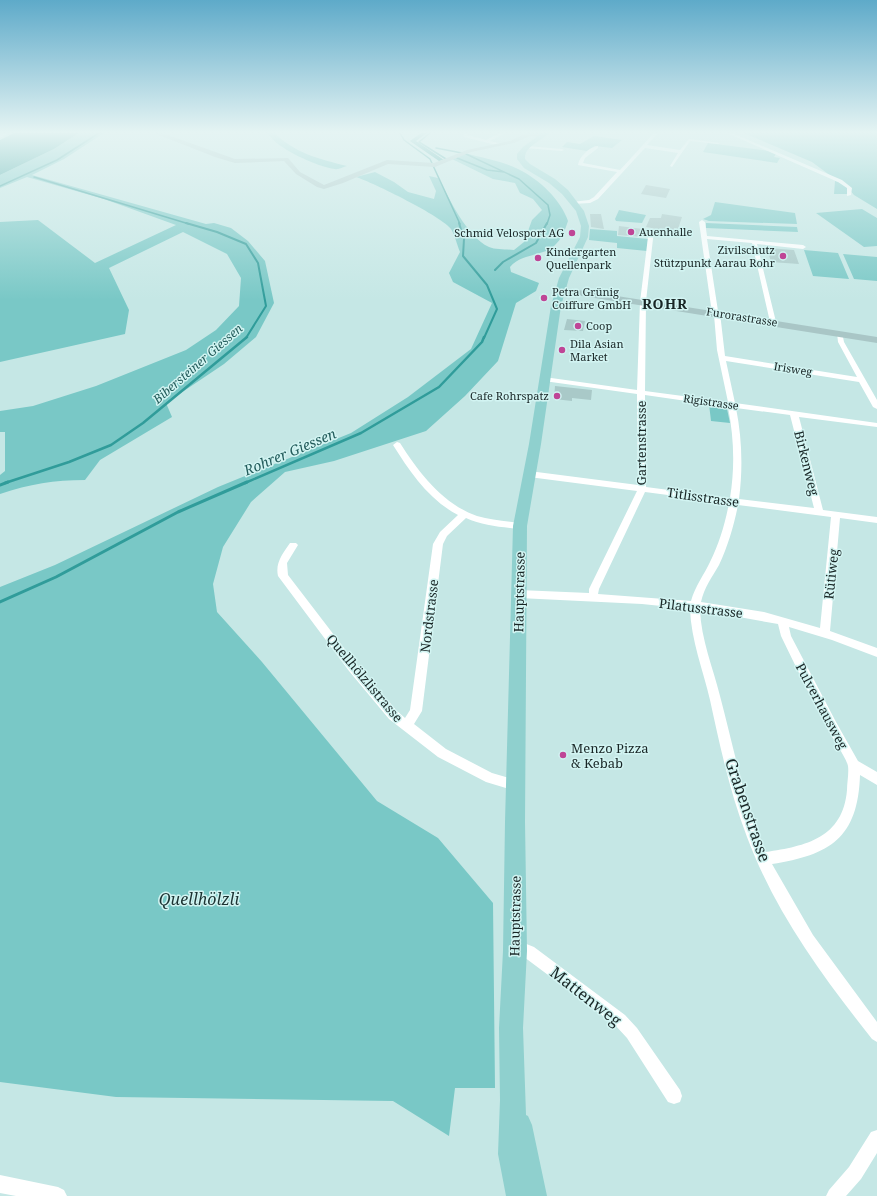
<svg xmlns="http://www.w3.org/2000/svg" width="877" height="1196" font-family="'Noto Serif',serif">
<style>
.green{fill:#79c8c6}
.water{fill:#309c9a}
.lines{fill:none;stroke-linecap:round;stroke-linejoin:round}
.stream-far3{stroke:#309c9a;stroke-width:1.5}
.stream-far2{stroke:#309c9a;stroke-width:2}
.stream-far1{stroke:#309c9a;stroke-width:2.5}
.stream{stroke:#309c9a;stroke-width:3}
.building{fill:#a9c9c8}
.street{fill:#fff;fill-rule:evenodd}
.secondary{fill:#a9c6c6;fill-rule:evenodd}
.primary{fill:#8fd0ce;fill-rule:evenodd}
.poi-dot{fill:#bf4596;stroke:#d2f4f2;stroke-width:1.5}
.labels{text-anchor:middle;stroke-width:3;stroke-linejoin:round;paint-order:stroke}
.far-poi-label{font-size:11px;fill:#182525;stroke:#d2f4f2;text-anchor:start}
.far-street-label{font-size:11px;fill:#182525;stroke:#d2f4f2}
.far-water-label{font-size:12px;font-style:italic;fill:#235c5b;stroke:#d2f4f2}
.street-label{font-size:13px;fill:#182525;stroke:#d2f4f2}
.poi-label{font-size:13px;fill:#182525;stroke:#d2f4f2;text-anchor:start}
.far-district-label{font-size:14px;font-weight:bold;letter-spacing:1px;fill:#182525;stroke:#d2f4f2}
.water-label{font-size:14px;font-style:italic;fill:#235c5b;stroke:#d2f4f2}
.near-street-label{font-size:16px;fill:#182525;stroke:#d2f4f2}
.near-park-label{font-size:16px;font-style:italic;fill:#1c3333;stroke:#d2f4f2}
</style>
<rect width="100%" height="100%" fill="#c5e7e5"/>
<path class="green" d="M79 133H104L64 159 32 175 206 224 214 223 231 228 248 241 265 261 274 303 256 337 224 364 166 403 172 417 100 460 85 480C54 480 30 484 0 494V475L5 471V432H0V411L33 406 96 386 186 350 216 330 239 306 241 278 227 254 183 232 109 268 129 310 125 334 0 362V222L38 220 95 263 176 225 104 199 27 177 0 188V175L54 149Z
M268 133H274C295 153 319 159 347 166 343 167 338 170 335 169 318 167 275 148 268 133Z
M744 133H877V209L854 195 848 188V194H834L835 181 839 182 812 162Z
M594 136 622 140 612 148 595 146 587 151 562 147 567 142 580 144Z
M708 143 769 151 776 154 774 157 780 158 777 163 703 152Z
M465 153C482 158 502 161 518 169 539 179 561 200 568 221 565 230 562 239 554 246 541 257 522 253 510 267L511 272 539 283 536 291 516 303 498 361 465 396 426 431 334 461 285 472 251 502 223 547 213 584 217 612 262 662 377 801 438 838 493 903 495 1088H455L449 1136 393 1101 116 1097 0 1082V587L55 565 218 487 351 433 408 397 471 349 492 303 453 282 449 273 460 252C457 245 455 235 451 229 443 217 372 182 356 177L375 172 394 182 408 192 434 199 436 191 429 176 438 178C450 199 466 236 489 247 496 250 507 249 514 250L524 242 532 220 542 210 533 199 520 193 515 183 493 179 452 159Z
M715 202 795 213 797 224 709 221 703 219 711 215Z
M862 209 877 218V246L864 247 816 213Z
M619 210 646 215 642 223 616 221 615 219Z
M706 223 797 227 798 232 706 228Z
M590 229 617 231V236L648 239 647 251 617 248V243L589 240Z
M804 250 838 253 849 279 813 276Z
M843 254 877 257V281L854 279Z
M709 404 727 409 730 423 711 421Z"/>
<path class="water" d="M14 133H79L54 149 0 175V140Z
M421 133H427L416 141 444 160 439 161 410 141Z"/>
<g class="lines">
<path class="stream-far3" d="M400 133 404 140 430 159 460 224
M430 133 419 142 446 159
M436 148 462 153
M466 154 519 179 548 205 550 215 547 224
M457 158 487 170 504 172
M34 177 189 224
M0 186 57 160 99 133"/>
<path class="stream-far2" d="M186 223 217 232 246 244 258 263 266 306 246 338
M459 223 464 239 463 256 487 285 497 309 484 338
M495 270 503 262 536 243 547 223"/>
<path class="stream-far1" d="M5 483 69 462 111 445 143 423 247 337
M245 483 361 433 439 387 482 342 484 337"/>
<path class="stream" d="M0 485 8 482
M0 602 56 577 178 512 247 482"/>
</g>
<path class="building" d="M646 185 670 189 666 198 641 194Z
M590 214H601L604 229 591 227Z
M662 214 682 217 678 229 674 228 673 232 646 227 650 218H661Z
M619 226 643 229 642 237 618 235Z
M767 248 794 250 799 264 771 262Z
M567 319 585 321 583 331 564 330Z
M555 386 592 390 591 400 572 398V401L554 399Z"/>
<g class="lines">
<path class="street" d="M4 133H9L0 138V135Z
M463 133H467L468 135 486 140 500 133H505L490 141 502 144 500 146 464 137Z
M654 133H658L647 145 680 150 689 139 720 143 718 144 690 141 672 167 670 166 678 153 645 148 598 199 590 203 572 204V202L589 200 594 197 617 172 578 165C579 157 589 147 598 146V148L585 158 583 163 620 170Z
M727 133H732L842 180 852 188 851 195 847 196V188L838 182Z
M527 146 562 149 564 150 562 151 525 148Z
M702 220 705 222 707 236 803 245 806 247 803 249 757 244 776 322 773 324 770 322 752 243 707 239 718 311 720 313 725 356 857 377 838 342 837 333 842 332 844 342 877 400V409L873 407 859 382 726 361 735 403 877 423V427L799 417 823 510 877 517V523L840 518 830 631 877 648V657L832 640 789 627 791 636 836 722 858 761 877 772V785L860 775C858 838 830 855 772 864L813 935 877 1022V1042L872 1039C823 977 775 912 747 837 730 793 720 746 710 700 703 670 691 640 690 609L642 604 519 598 515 597 514 594 515 591 519 590 589 593V589L637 491 529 477 525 474 529 471 638 485 637 394 544 381 540 379 544 377 637 390 640 302 649 229 654 230 646 301 645 391 728 402 717 350 714 315 712 313 699 222ZM645 395 728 407C734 438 735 467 730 498L646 487ZM736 408 790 415 814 508 739 499C743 468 742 438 736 408ZM645 492 729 503C725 524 719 544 710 562 704 575 695 586 691 601L598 594 599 589ZM738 505 831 517 820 628 764 612 701 602C704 588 712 577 719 565 728 546 734 525 738 505ZM700 610 778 624 781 636C796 667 811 698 827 728 832 738 846 757 848 766 849 773 847 783 847 790 843 838 806 846 766 852 744 802 734 749 720 696 713 668 701 639 700 610Z
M397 442 400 443C419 473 443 504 477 516 491 520 506 521 520 523L525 526 520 529C502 527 483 526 466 518L447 536 443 544 422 711 414 724 446 749 492 773 520 781 522 785 520 789 516 791 486 782 438 757 389 719 349 671 278 576C275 563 283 553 290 543H296L298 545 287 563 288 575 357 665 397 711 405 718 410 710 433 544 440 532 458 515C429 500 410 472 393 445Z
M524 943 534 947 625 1015 637 1028 680 1090 682 1096 680 1102 674 1104 668 1102 627 1038 615 1025 524 957 515 958 510 956 508 951 510 946Z
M877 1130V1153L861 1179 846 1196H826L829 1190 849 1167 871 1132Z
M0 1175 58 1187 64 1190 67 1196H16L0 1193Z"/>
<path class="secondary" d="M154 133H162L235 159 288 158 300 172 324 185 387 160 434 163 467 150 510 141 527 133H543L546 135 543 137 530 136 514 143 471 152 435 167 388 164 343 183 324 189 317 187 296 174 284 161 235 163 215 157Z
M560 287 877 337V343L557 292 556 290Z"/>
<path class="primary" d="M542 133H549C542 141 524 146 525 159L530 164 555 179 568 190 584 211 589 226 588 237 569 278 561 306 541 444 527 526 525 822 527 951 523 1028 526 1115 528 1116 532 1125 547 1196H506L498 1154 500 1100 499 1028 503 951 505 822 513 526 529 444 551 306 559 278 580 237 581 226 576 211 562 194 549 183 524 168 517 159V154L523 147Z"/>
</g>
<linearGradient id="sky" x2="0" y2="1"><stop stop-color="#5eaac9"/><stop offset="0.44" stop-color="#e5f4f3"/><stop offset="1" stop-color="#e5f4f3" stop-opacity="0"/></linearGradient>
<rect width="877" height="300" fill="url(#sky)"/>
<g class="poi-dot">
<circle cx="631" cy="232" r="4"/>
<circle cx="572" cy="233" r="4"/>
<circle cx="783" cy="256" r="4"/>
<circle cx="538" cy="258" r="4"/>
<circle cx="544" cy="298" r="4"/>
<circle cx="578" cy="326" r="4"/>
<circle cx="562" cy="350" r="4"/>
<circle cx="557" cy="396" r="4"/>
<circle cx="563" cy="755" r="4"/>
</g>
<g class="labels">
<g class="far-poi-label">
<text x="639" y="236">Auenhalle</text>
<text x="564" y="237" text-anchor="end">Schmid Velosport AG</text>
<text x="775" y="254" text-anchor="end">Zivilschutz<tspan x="775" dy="13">Stützpunkt Aarau Rohr</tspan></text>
<text x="546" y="256">Kindergarten<tspan x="546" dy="13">Quellenpark</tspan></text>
<text x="552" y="296">Petra Grünig<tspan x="552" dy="13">Coiffure GmbH</tspan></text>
<text x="586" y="330">Coop</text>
<text x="570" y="348">Dila Asian<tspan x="570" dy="13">Market</tspan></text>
<text x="549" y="400" text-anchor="end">Cafe Rohrspatz</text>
</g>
<g class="far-street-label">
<text transform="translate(742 317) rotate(9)" y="4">Furorastrasse</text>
<text transform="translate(793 369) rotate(9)" y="4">Irisweg</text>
<text transform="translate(711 402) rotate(8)" y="4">Rigistrasse</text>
</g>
<g class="far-water-label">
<text transform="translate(198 364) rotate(-41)" y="4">Bibersteiner Giessen</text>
</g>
<g class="street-label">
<text transform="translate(641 443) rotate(-90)" y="5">Gartenstrasse</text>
<text transform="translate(807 463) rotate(76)" y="5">Birkenweg</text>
<text transform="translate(703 497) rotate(8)" y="5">Titlisstrasse</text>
<text transform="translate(831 574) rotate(-84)" y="5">Rütiweg</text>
<text transform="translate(519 592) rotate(-89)" y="5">Hauptstrasse</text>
<text transform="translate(701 608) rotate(7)" y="5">Pilatusstrasse</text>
<text transform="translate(429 616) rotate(-83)" y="5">Nordstrasse</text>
<text transform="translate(365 678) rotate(50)" y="5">Quellhölzlistrasse</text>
<text transform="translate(822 706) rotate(62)" y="5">Pulverhausweg</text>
<text transform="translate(515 916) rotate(-89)" y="5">Hauptstrasse</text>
</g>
<g class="poi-label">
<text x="571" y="753">Menzo Pizza<tspan x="571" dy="15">&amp; Kebab</tspan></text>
</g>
<g class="far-district-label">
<text x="665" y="309">ROHR</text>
</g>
<g class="water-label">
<text transform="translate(290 452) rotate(-23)" y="5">Rohrer Giessen</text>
</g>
<g class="near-street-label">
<text transform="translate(748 810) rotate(71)" y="6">Grabenstrasse</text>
<text transform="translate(586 996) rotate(38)" y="6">Mattenweg</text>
</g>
<g class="near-park-label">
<text x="199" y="905">Quellhölzli</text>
</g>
</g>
</svg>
